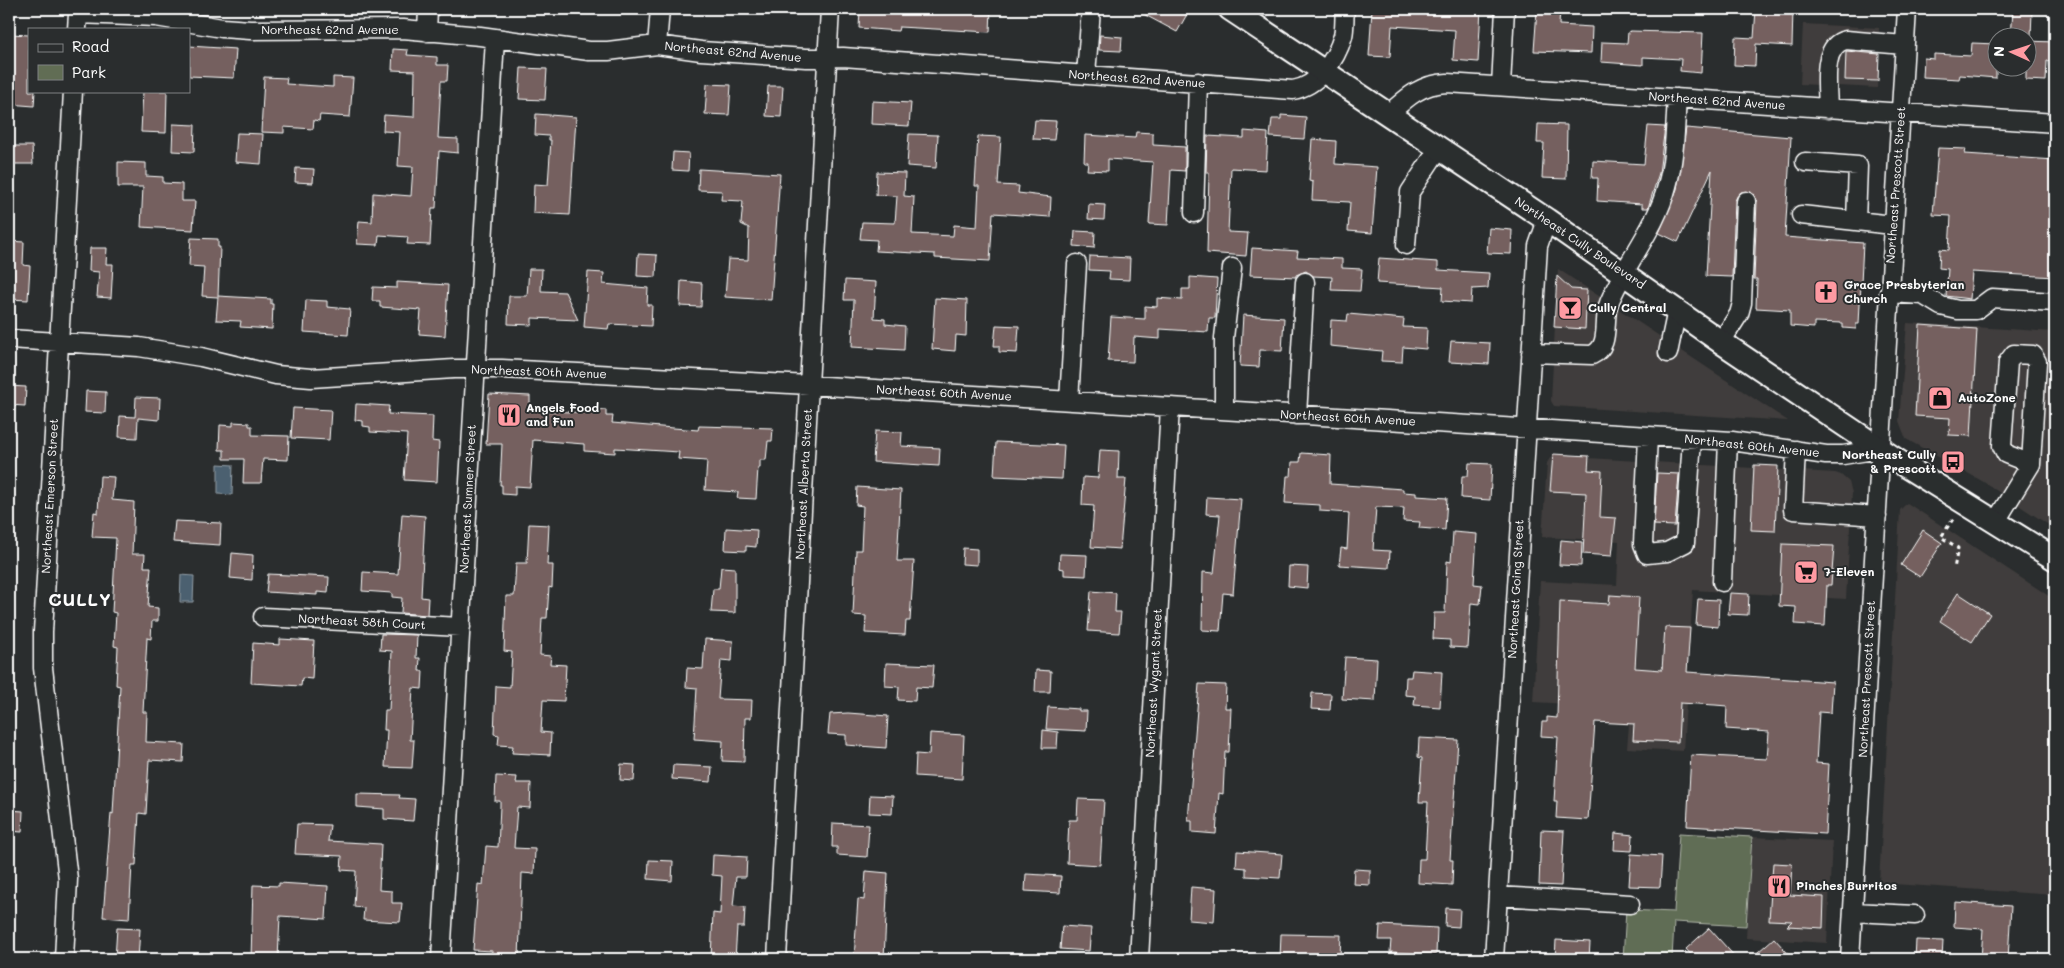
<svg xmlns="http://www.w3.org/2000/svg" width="2064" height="968" font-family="Mali,sans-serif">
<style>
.built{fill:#403d3c}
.green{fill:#616d54;stroke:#b0b6aa}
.water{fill:#4c606f;stroke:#94a0a9}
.building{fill:#74615e;stroke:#fff}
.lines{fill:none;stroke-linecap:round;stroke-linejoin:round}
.minor-casing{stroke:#fff;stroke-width:21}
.major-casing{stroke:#fff;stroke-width:26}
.path{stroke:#fff;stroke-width:3;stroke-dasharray:4 4;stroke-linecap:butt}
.minor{stroke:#2a2d2e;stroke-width:18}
.major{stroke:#2a2d2e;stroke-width:22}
.labels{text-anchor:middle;stroke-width:4;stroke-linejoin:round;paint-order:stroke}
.street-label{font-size:12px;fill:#fff;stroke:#2a2d2e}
.poi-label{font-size:12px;font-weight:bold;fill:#fff;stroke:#2a2d2e;text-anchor:start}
.district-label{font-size:18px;font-weight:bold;letter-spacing:1px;fill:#fff;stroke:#2a2d2e}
</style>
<rect width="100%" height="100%" fill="#2a2d2e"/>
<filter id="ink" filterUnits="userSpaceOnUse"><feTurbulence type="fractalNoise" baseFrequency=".02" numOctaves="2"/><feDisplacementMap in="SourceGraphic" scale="10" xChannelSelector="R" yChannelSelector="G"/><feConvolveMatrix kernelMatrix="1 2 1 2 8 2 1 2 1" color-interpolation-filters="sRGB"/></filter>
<g filter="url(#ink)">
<path class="built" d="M1803 24 1879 28 1877 88 1800 84Z
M1558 269 1788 421 1554 406 1551 401Z
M1907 323 2055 332V529L1982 481 1906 439 1899 421Z
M1555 456 1835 473 1841 475 1849 482 1852 493 1846 599 1693 590 1683 751 1627 748 1629 725 1607 723V706L1533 702 1540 581 1617 585 1619 541 1542 537 1547 463 1550 458Z
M1907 503 2055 600V895L1879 883 1900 510Z
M1752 837 1832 841 1827 943 1746 938Z"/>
<path class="green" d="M1679 833 1752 837 1746 926 1674 922 1672 959H1623L1626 910 1674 912Z"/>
<path class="water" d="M218 464 233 465 232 495 218 494Z
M181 575 194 576 193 602H180Z"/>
<path class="building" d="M860 9H991L990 32 899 27 898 31 859 28Z
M1134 9H1190L1177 32Z
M1372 9H1481L1478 62 1453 60 1455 30 1392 26 1390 57 1369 56Z
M1560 9 1559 25 1592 27 1591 53 1534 51 1537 10Z
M1756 9H1793L1792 46 1756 44 1755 66 1734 65 1735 37 1754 38Z
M2013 11 2032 12 2031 36 2011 35Z
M1631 31 1703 33 1701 73 1680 71 1681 59 1643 57V65L1601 62 1602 42 1627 43 1628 32Z
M9 34 29 35V91H35L34 106 9 104Z
M1100 35 1122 37 1121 51 1099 50Z
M2026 41 2055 42V62L2047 61 2046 81 2026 80Z
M1972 43 1996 44V78L1960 75 1959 79 1923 77 1924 58 1934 59V54L1971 56Z
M189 46 236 49 234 78 189 76Z
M393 49 408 50 407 55 437 57V65H448L447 81H441L438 138 458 139V153L439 151 436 208H432L430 245 407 244 408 237 379 235 378 245 357 244 359 221 372 222 373 193 411 196 413 167 398 166 400 132 383 131 384 115 414 117 415 71 392 70Z
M1846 51 1879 54 1878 81 1845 80Z
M521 68 547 69 545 100 519 99Z
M264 77 287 78 286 84 333 87V77L353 78 350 117 320 115 319 121 314 120 313 129 284 127V133L261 132Z
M707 84 731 85 729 115 705 114Z
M768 86H783L781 117 766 116Z
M143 91H167L166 133 141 132Z
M872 101 911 103 909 126 871 124Z
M536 114 576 117 570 215 533 213 534 184 548 185 551 140H549V136L535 135Z
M1281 115 1306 117 1304 139 1270 137 1272 119H1281Z
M1035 120 1056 121 1054 140 1033 139Z
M173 124 195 125 194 152 172 151Z
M1538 124 1567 125 1566 179 1542 178 1544 143H1537Z
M1648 126 1665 127 1659 173 1648 208H1642V204L1597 201 1598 178H1592L1593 161 1644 164Z
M1686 128 1791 137 1785 237 1863 243 1859 324H1856V329L1843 328V323L1814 322V328L1790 326V310L1756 308 1757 279H1754L1757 201 1751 192H1741L1735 200 1732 277 1706 276 1712 170 1678 242 1659 233 1677 189Z
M1244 131 1268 133 1266 170 1231 168 1228 232 1248 233 1246 256 1207 253 1209 172H1206L1207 136 1244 138Z
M1136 132 1153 133V145L1185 147V171L1171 170 1168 225 1149 224 1153 162 1108 159V171L1087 170 1088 162H1084L1085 135 1135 138Z
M237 133 263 134 261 164 235 162Z
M909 134 938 135 936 168 907 166Z
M978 136 1001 137 998 185 1019 186 1018 193 1051 197 1050 217 993 213 990 261 935 258V254L876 251 877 240 860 239 862 222 895 223 897 196 876 195 877 172 905 173 904 196 914 197 912 234 953 236 954 225 977 227 979 186H975Z
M1312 139 1336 141 1335 164 1377 167 1372 233 1348 231 1350 202 1312 200 1313 182 1309 181Z
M9 146H32L33 164H9Z
M1938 148 1966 149 1965 154 2055 160V277L1972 272 1970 299 1946 296 1948 269 1939 268 1940 249 1949 250 1951 216 1933 215Z
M673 152 689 153 688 171 672 170Z
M118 162 146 163V176L163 177V183L182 184V201H195L193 230 141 227 143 187H118Z
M296 168 314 169 313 183 295 182Z
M699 169 780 174 771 300 725 297 728 259 748 260 749 228 741 224 743 201 721 200 722 191 698 190Z
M1089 204 1105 205 1104 220 1088 219Z
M1489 228 1512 230 1511 254 1487 253Z
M1075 231 1095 232 1094 248 1074 246Z
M191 238 218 239V247H220L218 296 271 299V304H273L272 329 240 327 241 321 216 320 218 297 202 296 204 267 189 266Z
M9 241 24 242 23 265 30 266 28 300 10 299Z
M90 248H107L106 264H113L111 298 97 297 99 272 89 271Z
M1252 248 1298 251 1297 257 1342 259V268L1362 269 1360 291 1331 290 1332 277 1313 276 1306 271 1296 275V277L1250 275Z
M638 254 657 255 656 277 637 276Z
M1090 256 1130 258 1129 280 1109 279 1110 271 1089 270Z
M1379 258 1438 262V270L1489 273 1488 288 1472 289 1471 303 1442 301 1443 287 1377 283Z
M529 269H542L541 291 565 292 578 320 532 318V325L508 324 509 296H527Z
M588 272 604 273 603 284 648 288 647 305H652L651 326 609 324 608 329 584 327Z
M1557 276 1571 289 1587 290 1585 329 1554 327Z
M1190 277 1217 279 1215 318H1209L1208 332 1160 329V339L1134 337 1133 362 1108 361 1111 317 1145 319V306L1157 307V298L1182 300V289H1190Z
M845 280 876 282 874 318 885 319V324L905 326 904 350 852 347 854 300H844Z
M681 281 702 283 701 307 680 306Z
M397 282 448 285 445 336 419 334 421 310 380 307V301H372L373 287 397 288Z
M935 298 967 300 966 336 956 335 955 351 932 349Z
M306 300 327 301V307L350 309 348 335 304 332Z
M1348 314 1404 319 1403 327 1427 328 1426 349 1403 347 1402 362 1381 361 1382 351 1330 346 1331 320 1347 321Z
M1243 315 1284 318 1282 351 1260 350 1259 367 1240 366Z
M996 325 1019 326 1017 353 999 352V346H994Z
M1920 325 1977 329 1971 436 1949 435 1950 418 1915 416Z
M1451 341 1490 343 1489 364 1449 362Z
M9 386 26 387 25 406 9 405Z
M86 391 106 392 105 413 85 412Z
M489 394 530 396V410L590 413V409L606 410V416H613L612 423 698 430 699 426 773 428 772 441H768L766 460H760V468H758L756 499 737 498 738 492 705 490 707 461 678 459 679 452 615 448V453L584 451V444L533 440 530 487 515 486V495L502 494V485H500L502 444H486Z
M136 397 160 398 159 420 138 418 137 438 119 437 120 416 135 417Z
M356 404 389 406 388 414 433 416 432 441 439 442 437 482 404 480 407 434 370 432V427L363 426V421L355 420Z
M293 408 331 410 329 440 291 438Z
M233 422 249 423V426H252V435L289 436 288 460 263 459 261 483H243L244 459H224V450H219L220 425 233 426Z
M875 431 902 432 901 446 940 448 939 466 873 462Z
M996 442 1064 445 1062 479 994 476Z
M1100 450 1119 451 1118 479H1126L1120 549 1091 547 1094 506 1082 505 1083 477 1098 478Z
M1301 453 1331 455 1330 484 1403 489V492L1416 493V496L1447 498 1445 530 1419 528 1420 522 1403 521 1404 508 1376 507 1373 550 1390 551 1389 568 1339 565 1341 548 1347 549 1349 513 1320 511V505L1285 503 1287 476H1291L1292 462H1300Z
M1553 454 1589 456 1588 470 1602 471 1600 517 1616 518 1612 556 1583 554 1586 493 1550 491Z
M1469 463 1492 464 1490 500 1461 498 1462 476H1468Z
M1754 465 1778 466 1775 531 1751 530Z
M1657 473 1679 474 1675 526 1654 525Z
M100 476 114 477 112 500 134 502 132 554H145L144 567H151L148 607 158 608V621H152L151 639 147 638 143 712H147L146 742 184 744 183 762 149 760 146 814 139 813 136 865H132L129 919 103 917 111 813 113 814 120 686 116 685 118 647 114 646 116 613 112 612 116 538 92 537 94 512 98 513Z
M857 487 901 490 897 561H914L910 621H906L905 635 865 633 866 616 853 615 856 550H861L863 506 856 505Z
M1207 497 1241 499 1233 594 1223 593 1220 631 1202 630 1203 572 1214 573 1220 515 1206 514Z
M402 514 425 516 421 597 428 598 427 615 401 613 402 598 392 597V593L362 591 363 572 398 574Z
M175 521 221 523 220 545 173 542Z
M529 524 549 525 547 565H553L552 588 549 587 547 618H542L540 655 551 656 550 664 566 665 564 701 543 700 541 732 551 733 550 755 512 753 513 746 498 745 499 735 494 734 496 686 510 687 512 652 504 651 506 596H514L516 563H527Z
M726 528 757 530 756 547 746 546V551L725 550Z
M1923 530 1942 543 1920 577 1901 565Z
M1453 532 1477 534 1474 584 1482 585 1480 604 1471 603 1468 648 1450 647V640L1433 639 1434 613H1445L1447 561 1451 562Z
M1561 540 1582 542 1581 566 1559 565Z
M1782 544 1834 546 1831 585H1827L1825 626 1795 624 1796 607 1779 606Z
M963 548 977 549V565L962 564Z
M232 553 253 555 252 580 230 578Z
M1060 554 1087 555 1086 576 1064 575V569L1059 568Z
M1289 566 1308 567 1307 588 1288 586Z
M721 567 735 568V613L711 612 713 589H719Z
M268 574 329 577 328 593 317 592V595L266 592Z
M1091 591 1116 593 1115 612H1121L1119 633 1088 631Z
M1730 593 1749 594 1748 615 1728 614Z
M1958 593 1990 614 1972 642 1940 621Z
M1610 595 1639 597 1635 668 1662 670 1665 627 1690 628 1687 672 1833 682 1831 713 1819 712 1816 763 1829 764 1825 834 1687 826 1691 755 1767 759 1769 732 1726 729 1727 706 1715 705 1680 703 1678 742 1633 740 1634 724 1595 722 1588 820 1556 818 1557 801H1554L1558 737 1541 736 1542 722H1547V717L1557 718 1560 601 1609 604Z
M1698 599 1719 600 1718 627 1696 625Z
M381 634 417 635 416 658H420L419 671H423L422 689 413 688 410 740H414L412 768 385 767 387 730H384L385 710H389L392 651 380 650Z
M280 639 314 641 312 679 302 678 301 686 251 683 253 643 280 645Z
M705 639 733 641 732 661 721 660 718 699 752 700 751 718H745L744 762 722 761 723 741 694 739 697 688 686 687 687 668 703 669Z
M1345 657 1377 659 1375 701 1342 699Z
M886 663 934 665 932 688 916 687 915 701 898 700 899 687 885 686Z
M1036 670 1051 671 1050 692H1035Z
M1412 670 1442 672 1440 707 1414 705 1415 696 1405 695 1406 677H1411Z
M1199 684 1226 685 1225 708H1231L1229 752H1225L1223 794 1219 793 1216 834 1192 832V821H1188Z
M1312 693 1331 694 1330 710 1311 709Z
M1048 707 1079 709V711H1087L1086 731 1046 729Z
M848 713 888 716 886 748 846 745V735L828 734 830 714Z
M1043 730 1058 732 1057 748H1042Z
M930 733 964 735 962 779 915 776 916 754 929 755Z
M1419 738 1458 740 1450 860H1453L1452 885 1418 883 1419 859H1425L1428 802H1419L1422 758 1418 757Z
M621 764 635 765 634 781 620 780Z
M673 765 712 767 711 782 672 779Z
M496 776 517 777 516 783H531L530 808 517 807 514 848 535 849 534 874 522 873 519 959H491L492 951 473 950 478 884 483 885 486 846 498 847 500 806V801H495Z
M357 794 400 795 399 798 415 799 413 821 384 819V809L357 807Z
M870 795 893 796 892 814 869 813Z
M1078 799 1104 800 1100 865 1067 863 1069 820H1077Z
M9 810 23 811 22 832 9 831Z
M833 823 869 825 867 857 837 855V847H832Z
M297 824 330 825 328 841 381 844 379 890 392 891V903H402L400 922 363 920 364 908 354 907 356 871 341 870 342 856 295 854Z
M1541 830 1564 831 1561 886 1539 885Z
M1615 833 1633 835 1632 851 1614 850Z
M1237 851 1282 854 1280 878 1246 876V868L1236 867Z
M1631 854 1662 856 1660 887 1629 886Z
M713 855 747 857 746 877H736L733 906 745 907 744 927H737L735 959H711L713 913 720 914 722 876 712 875Z
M649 860 673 861 672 881 648 879Z
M1773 863 1792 864 1790 895 1824 897 1823 928 1787 926 1792 921 1769 920Z
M1354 869 1370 870V885L1353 884Z
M866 871 888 873 884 959H854L858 899 864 900Z
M1026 874 1061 876 1060 893 1025 891Z
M279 883 328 886 326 919 280 916 278 959H251L253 885 279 886Z
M1191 887 1216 889 1214 922 1189 920Z
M1955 902 2011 906 2008 959H1981L1983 929 1954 927Z
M1446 908 1460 909 1459 927 1445 926Z
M1380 925 1437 928 1436 955 1390 952 1391 940H1379Z
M1062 926 1091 928 1089 951 1060 949Z
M117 928 140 929 138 959H115Z
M1709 928 1737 959H1695L1686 949Z
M1281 934 1341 935 1340 957 1304 955V959H1280Z
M1774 938 1793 959H1750Z
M1556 940 1590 942 1589 959H1555Z
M1916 940 1943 941 1942 959H1915Z"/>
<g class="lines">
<g class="minor-casing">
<path id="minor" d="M77 29 78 14 156 17 222 28 250 30 403 29 480 36 589 51H608L657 45 701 51 806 58 843 57 1293 90C1318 86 1336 60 1343 36 1345 28 1344 17 1345 9
M427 32 428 9
M657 45 660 9
M1086 75 1091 9
M1501 86 1505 9
M1828 109C1828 89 1820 45 1846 40L1904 45
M1389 114C1407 97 1421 84 1447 83L2055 123
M1805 162 1858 166 1856 221
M1194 213 1198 82
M1801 215 1893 225
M1406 245 1410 192 1439 148
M1889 293 1923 295 1941 306 1958 310H1976L1992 298 2055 302
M9 339 139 347 201 357 276 375 311 378 454 369H502L809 385 1732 441 1826 455H1843L1880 449
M1721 342 1739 314 1742 303 1746 201
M1531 353 1592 355C1612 346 1602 320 1609 303 1625 263 1656 229 1667 186 1675 158 1675 127 1677 98
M1668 353 1677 310
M1069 401 1077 264
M1224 410V338L1232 268
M1297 415 1305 282
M1648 436 1643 544 1647 554 1667 552 1685 543 1692 439
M1796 450 1793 510 1877 516
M1996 521 2031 464 2037 362 2033 355 2014 354 2008 362 2002 446 2006 454 2031 464
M1722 582 1728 441
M263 617 461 627
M1498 896 1630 904
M1853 912 1915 915
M64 959 68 879 43 668V632L73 91
M441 959 495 39
M777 959 830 9
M1139 959 1170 407
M1494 959 1538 246 1547 220
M1850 959 1907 9"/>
</g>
<g class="major-casing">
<path id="major" d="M1230 9 1547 220 1721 342 1907 467 2055 559"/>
</g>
<path class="path" d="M1953 519 1941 537 1958 548 1954 569"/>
<use href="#minor" class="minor"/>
<use href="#major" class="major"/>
</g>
</g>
<defs>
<g id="church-square" transform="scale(1.25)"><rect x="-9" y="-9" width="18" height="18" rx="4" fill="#ff9aa2" stroke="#2a2d2e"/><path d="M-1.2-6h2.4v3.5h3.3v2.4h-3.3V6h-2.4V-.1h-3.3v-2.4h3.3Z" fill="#111"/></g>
<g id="bar-square" transform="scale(1.25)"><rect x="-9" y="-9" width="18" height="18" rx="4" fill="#ff9aa2" stroke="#2a2d2e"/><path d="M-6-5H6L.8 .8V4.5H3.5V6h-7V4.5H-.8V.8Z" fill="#111"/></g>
<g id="shop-square" transform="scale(1.25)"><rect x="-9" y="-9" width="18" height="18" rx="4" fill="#ff9aa2" stroke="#2a2d2e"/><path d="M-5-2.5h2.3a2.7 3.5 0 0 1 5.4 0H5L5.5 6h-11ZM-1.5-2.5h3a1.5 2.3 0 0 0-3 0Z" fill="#111"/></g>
<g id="restaurant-square" transform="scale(1.25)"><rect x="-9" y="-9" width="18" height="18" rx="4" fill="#ff9aa2" stroke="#2a2d2e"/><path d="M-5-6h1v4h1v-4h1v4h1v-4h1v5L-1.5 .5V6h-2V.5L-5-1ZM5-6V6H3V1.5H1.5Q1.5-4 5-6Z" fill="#111"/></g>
<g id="bus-square" transform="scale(1.25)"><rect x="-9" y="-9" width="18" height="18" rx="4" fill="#ff9aa2" stroke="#2a2d2e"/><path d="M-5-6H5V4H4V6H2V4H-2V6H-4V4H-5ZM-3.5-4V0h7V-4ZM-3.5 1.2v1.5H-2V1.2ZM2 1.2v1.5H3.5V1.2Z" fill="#111"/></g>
<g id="supermarket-square" transform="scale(1.25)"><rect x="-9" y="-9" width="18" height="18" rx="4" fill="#ff9aa2" stroke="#2a2d2e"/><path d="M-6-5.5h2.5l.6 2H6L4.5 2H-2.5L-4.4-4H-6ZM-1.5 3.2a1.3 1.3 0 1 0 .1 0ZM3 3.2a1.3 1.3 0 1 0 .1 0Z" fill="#111"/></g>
</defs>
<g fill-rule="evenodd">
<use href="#church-square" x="1826" y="292"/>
<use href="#bar-square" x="1570" y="308"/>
<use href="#shop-square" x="1940" y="398"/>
<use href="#restaurant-square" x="509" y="415"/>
<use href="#bus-square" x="1953" y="462"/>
<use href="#supermarket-square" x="1806" y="572"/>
<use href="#restaurant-square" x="1779" y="886"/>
</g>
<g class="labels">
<g class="street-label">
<text x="330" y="34">Northeast 62nd Avenue</text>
<text transform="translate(733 52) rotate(5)" y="4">Northeast 62nd Avenue</text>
<text transform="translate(1137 79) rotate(4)" y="4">Northeast 62nd Avenue</text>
<text transform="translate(1717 101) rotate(4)" y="4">Northeast 62nd Avenue</text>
<text transform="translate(1896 185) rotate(-86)" y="4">Northeast Prescott Street</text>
<text transform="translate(1580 243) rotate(34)" y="4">Northeast Cully Boulevard</text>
<text transform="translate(539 372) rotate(2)" y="4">Northeast 60th Avenue</text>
<text transform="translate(944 393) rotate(3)" y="4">Northeast 60th Avenue</text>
<text transform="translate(1348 418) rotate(3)" y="4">Northeast 60th Avenue</text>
<text transform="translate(1752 446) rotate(6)" y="4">Northeast 60th Avenue</text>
<text transform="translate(804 484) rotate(-87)" y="4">Northeast Alberta Street</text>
<text transform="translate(50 496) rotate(-87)" y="4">Northeast Emerson Street</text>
<text transform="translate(468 499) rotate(-87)" y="4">Northeast Sumner Street</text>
<text transform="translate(1516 589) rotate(-87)" y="4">Northeast Going Street</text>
<text transform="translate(362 622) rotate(3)" y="4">Northeast 58th Court</text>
<text transform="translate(1867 679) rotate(-87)" y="4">Northeast Prescott Street</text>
<text transform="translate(1154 683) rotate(-87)" y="4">Northeast Wygant Street</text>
</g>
<g class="poi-label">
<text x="1844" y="289">Grace Presbyterian<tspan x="1844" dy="14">Church</tspan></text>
<text x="1588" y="312">Cully Central</text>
<text x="1958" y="402">AutoZone</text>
<text x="526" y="412">Angels Food<tspan x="526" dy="14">and Fun</tspan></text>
<text x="1936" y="459" text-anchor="end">Northeast Cully<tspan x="1936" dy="14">&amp; Prescott</tspan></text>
<text x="1824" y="576">7-Eleven</text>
<text x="1796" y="890">Pinches Burritos</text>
</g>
<g class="district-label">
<text x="80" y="606">CULLY</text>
</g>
</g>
<rect width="2064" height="968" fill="none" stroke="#2a2d2e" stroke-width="30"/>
<rect x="15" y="15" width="2034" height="938" fill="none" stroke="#fff" stroke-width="2" filter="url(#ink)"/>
<rect x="28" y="28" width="162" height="65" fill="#2a2d2e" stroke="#7f8182"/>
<rect x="38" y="44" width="25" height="8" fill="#2a2d2e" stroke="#7f8182"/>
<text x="72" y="52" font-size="15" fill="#ffffff">Road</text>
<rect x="38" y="65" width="25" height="15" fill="#616d54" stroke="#7f8182"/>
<text x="72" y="78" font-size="15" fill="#ffffff">Park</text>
<g transform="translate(2012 52) rotate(273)"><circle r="24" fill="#2a2d2e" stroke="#7f8182"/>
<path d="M0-4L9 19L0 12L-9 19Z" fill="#ff9aa2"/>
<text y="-8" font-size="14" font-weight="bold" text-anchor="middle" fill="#ffffff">N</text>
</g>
</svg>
